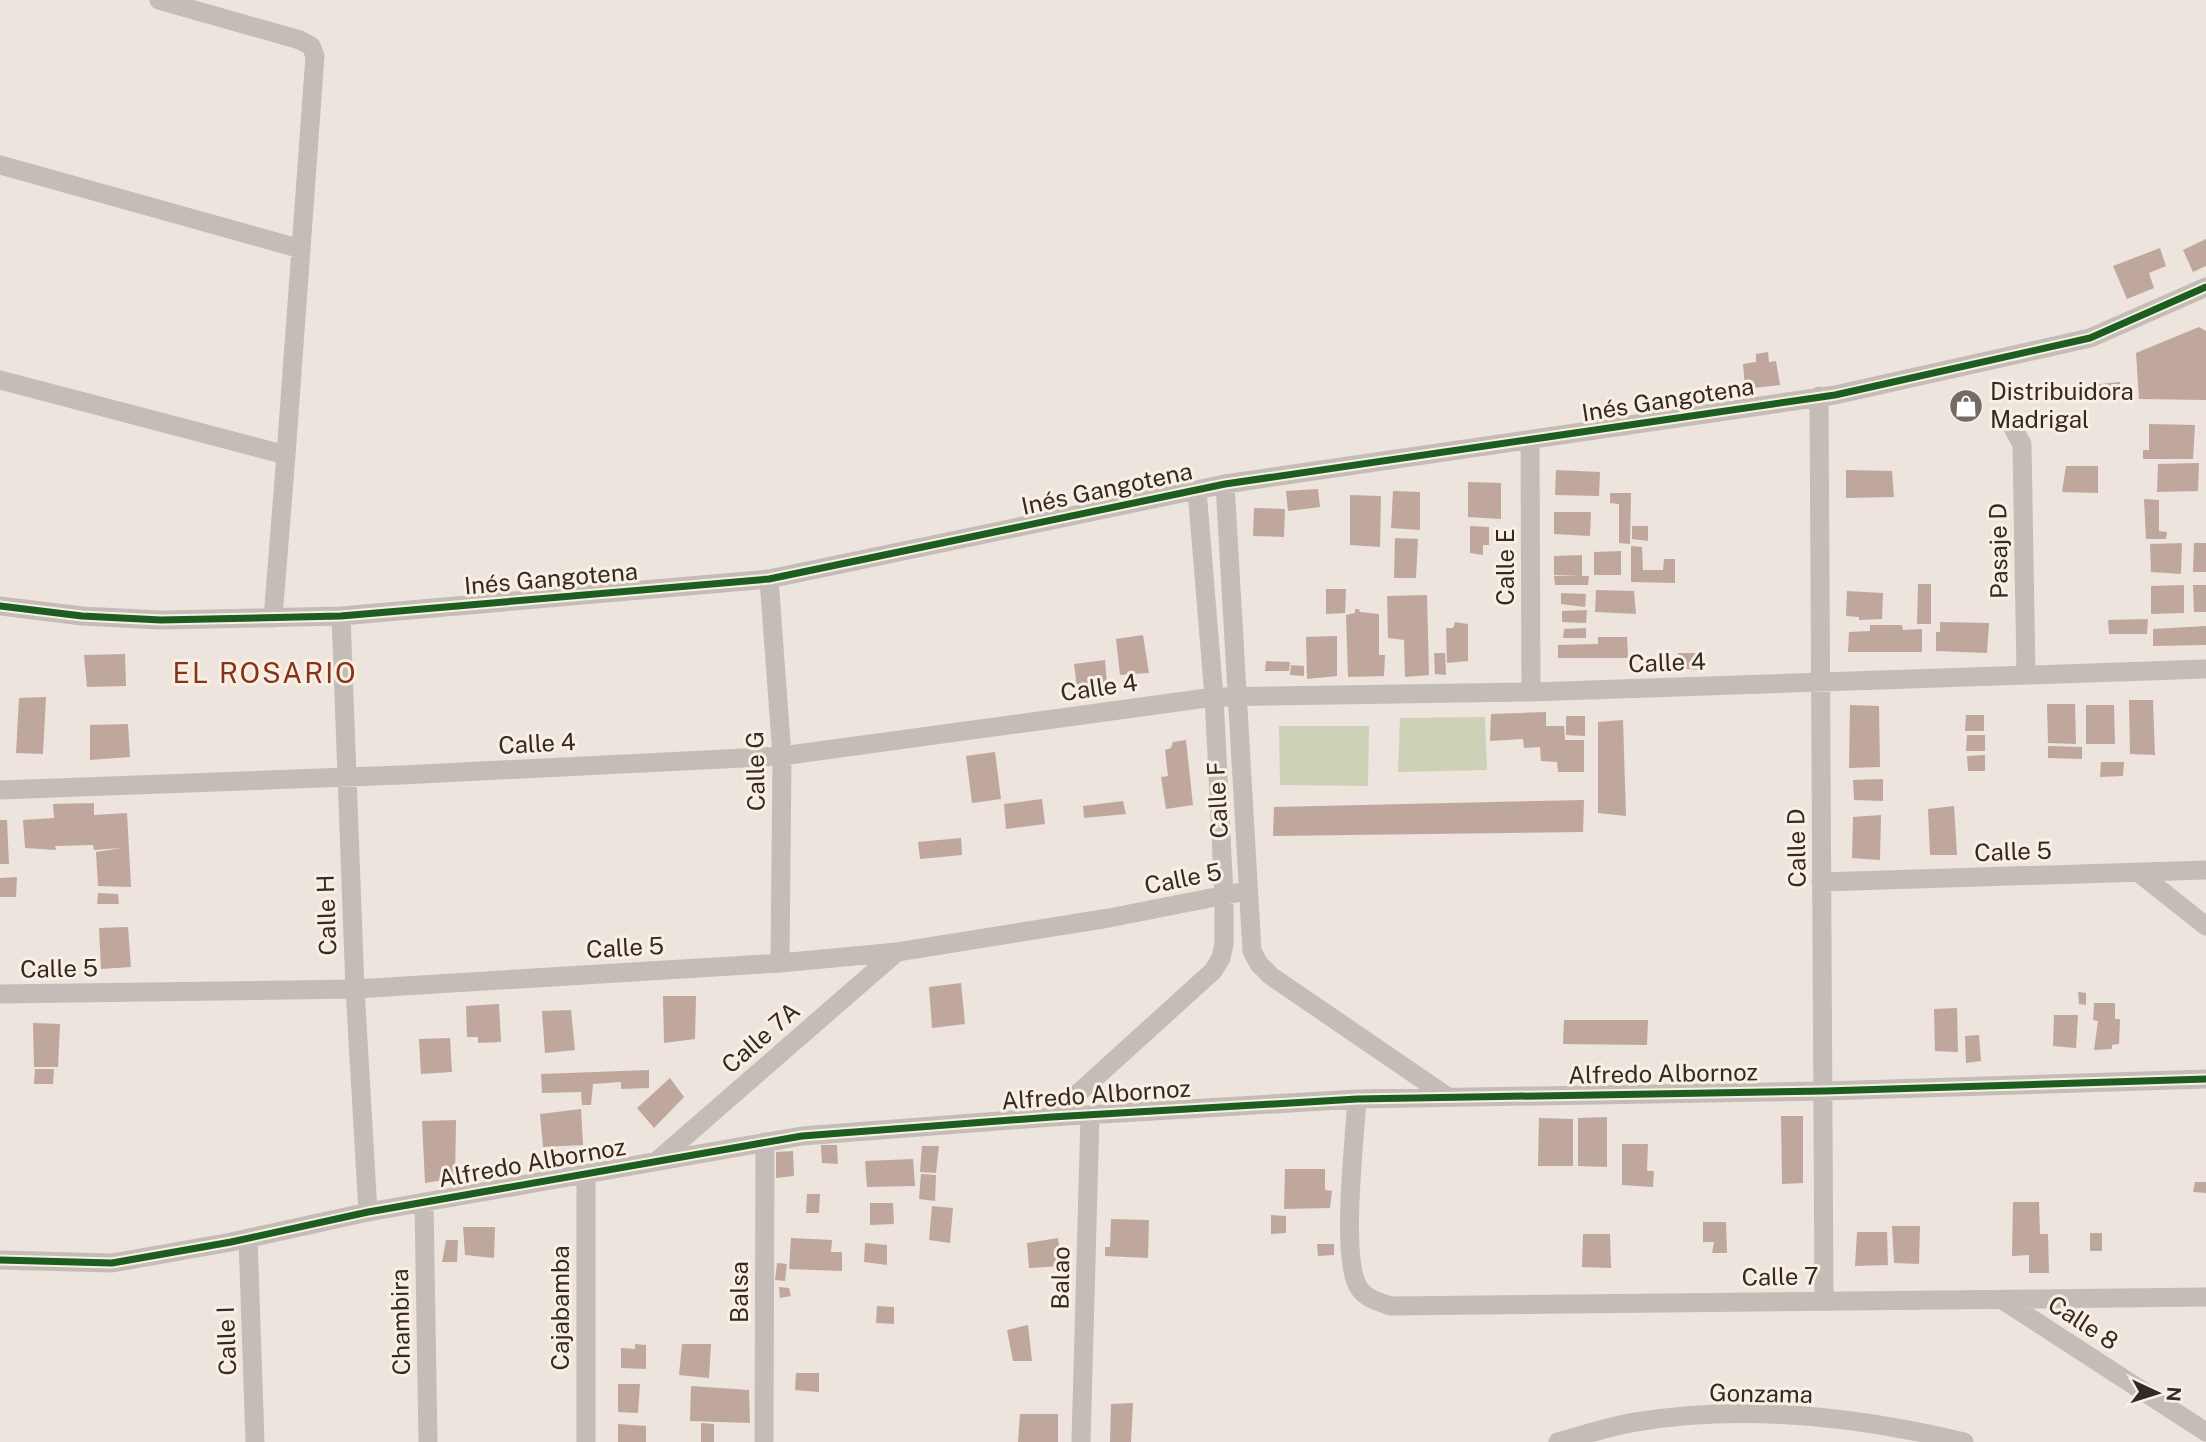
<svg xmlns="http://www.w3.org/2000/svg" width="2206" height="1442" font-family="'Public Sans',sans-serif">
<style>
.grass{fill:#cdd1b6}
.building{fill:#c0a79e}
.lines{fill:none;stroke-linecap:round;stroke-linejoin:round}
.minor{stroke:#c4bdb7;stroke-width:19}
.cycleway-casing{stroke:#f9efe3;stroke-width:11}
.cycleway{stroke:#1b5e20;stroke-width:7}
.labels{text-anchor:middle;stroke-width:6;stroke-linejoin:round;paint-order:stroke}
.poi-label{font-size:24px;fill:#342a25;stroke:#f9efe3;text-anchor:start}
.street-label{font-size:24px;fill:#342a25;stroke:#f9efe3}
.quarter-label{font-size:28px;letter-spacing:2px;fill:#86331c;stroke:#f9efe3}
</style>
<rect width="100%" height="100%" fill="#ece4dd"/>
<path class="grass" d="M1485 717 1487 770 1398 772 1400 718Z
M1279 726H1369L1368 786 1280 785Z"/>
<path class="building" d="M2206 239V266L2193 272 2183 250Z
M2160 248 2166 266 2149 273 2154 288 2127 299 2113 266Z
M2199 327 2206 331V400L2139 399 2136 353Z
M1768 352 1769 362 1776 361 1780 385 1745 389 1743 364 1756 362V354Z
M2120 382V395L2090 396 2091 385Z
M2149 424 2195 425 2193 459H2143V450H2149Z
M2199 463 2198 491 2157 492 2158 464Z
M2066 466H2098V493L2062 492Z
M1556 470 1600 472 1599 496 1555 495Z
M1846 470 1892 471 1894 497 1846 498Z
M1468 482 1501 483V519L1468 517Z
M1318 489 1320 507 1288 511 1286 491Z
M1393 491 1420 492V530L1391 528Z
M1610 493H1631L1630 544 1619 543V504L1610 503Z
M1350 495 1381 496 1380 547 1350 545Z
M2144 499 2159 500V531L2167 532 2166 539H2146Z
M1254 508 1285 509 1284 537 1253 536Z
M1554 512H1591L1590 536 1554 534Z
M1470 526 1489 527V545H1483V555L1470 553Z
M1632 526H1648V541L1632 539Z
M1395 538 1418 539 1416 578H1394Z
M2182 543 2181 574 2151 572 2150 544Z
M2194 543H2206V572H2193Z
M1631 546 1642 547 1643 570H1663L1664 559H1675V583L1631 582Z
M1621 551V575H1594V552Z
M1582 555V576H1589L1588 585H1555L1554 576 1580 575H1554V556Z
M1918 584H1931V624H1917Z
M2184 585V613L2151 614V586Z
M2193 585H2206V612H2194Z
M1326 589H1346L1345 613 1326 614Z
M1596 590 1634 591 1636 614 1595 612Z
M1847 591 1883 593 1882 619 1859 620V617L1846 616Z
M1561 593 1586 594 1585 607 1561 604Z
M1427 595 1429 675 1405 677 1404 640 1388 638 1387 596Z
M1355 609H1359L1360 612 1379 614V655H1385L1384 676 1348 677 1346 615 1355 613Z
M1587 610 1586 623 1562 622V611Z
M2148 619 2147 634H2109L2108 620Z
M1455 622 1468 624V661L1447 663 1446 628H1453Z
M1940 622 1989 623 1987 653 1936 651V632H1940Z
M1870 625H1902L1903 630 1922 629V652H1848L1849 632 1870 631Z
M2206 626V645L2153 646V629Z
M1586 628V638H1563L1564 629Z
M1143 635 1149 673 1120 675 1116 639Z
M1337 636V676L1307 679 1306 637Z
M1598 637H1627L1628 658H1558V645L1598 644Z
M1434 653H1445L1446 675 1435 674Z
M1678 653H1699V670L1677 668Z
M125 654 126 686 87 687 84 655Z
M1105 660 1107 684 1077 688 1074 664Z
M1266 661 1290 662 1289 671H1265Z
M1291 665 1304 666V676L1290 675Z
M46 697 43 754 16 753 19 698Z
M2129 700H2153L2155 755 2130 754Z
M2047 704H2075L2076 744 2048 743Z
M1850 705 1879 706 1880 767 1849 768Z
M2086 705H2114L2115 744H2086Z
M1546 712V726H1564L1565 740H1584V772H1558L1557 762 1541 761 1540 747 1524 748 1523 739 1490 741 1491 714Z
M1966 715H1984V731H1965Z
M1566 716H1585V736L1566 735Z
M1623 720 1626 816 1598 813V722Z
M128 724 130 757 90 760V725Z
M1967 735H1985V751H1966Z
M1186 740 1193 805 1166 809 1161 777 1168 776 1165 750 1171 748 1173 742Z
M2048 746 2082 747V759L2048 758Z
M995 752 1001 799 972 803 966 756Z
M1985 755V771H1968L1967 756Z
M2101 762H2124L2123 776 2100 777Z
M1883 779V801L1854 800 1853 780Z
M1042 799 1045 824 1006 829 1004 804Z
M1584 800 1583 832 1273 836 1274 807Z
M1123 801 1126 814 1084 818 1083 806Z
M94 803V815L127 813 131 887 98 886 96 852 122 848 94 850 93 845 55 846 56 850 25 848 23 820 54 818 53 804Z
M1954 806 1957 855H1930L1928 809Z
M1881 815 1880 860 1852 858 1853 817Z
M0 820H7L9 864H0Z
M961 838 962 855 920 859 918 842Z
M17 877 16 897H0V878Z
M98 893 118 894 119 904H97Z
M128 927 131 967 101 969 99 928Z
M961 983 965 1024 932 1028 929 987Z
M2078 992 2086 993V1005L2079 1004Z
M663 996H696L695 1039 664 1043Z
M2094 1003H2115V1019H2120L2119 1044 2112 1045V1049L2094 1050 2098 1021 2093 1020Z
M499 1004 501 1042 478 1043V1037H467L466 1006Z
M1957 1008 1958 1052 1935 1051 1934 1009Z
M571 1010 575 1050 545 1053 542 1011Z
M2054 1015H2078L2076 1048 2053 1046Z
M1564 1020H1648L1647 1045 1563 1044Z
M33 1023 60 1024 58 1067H34Z
M1979 1035 1981 1061 1966 1063 1965 1036Z
M450 1038 452 1072 421 1074 419 1039Z
M35 1069H54L53 1084H34Z
M649 1070V1088L621 1089V1082L593 1084 591 1105H582L581 1092 542 1093 541 1074Z
M670 1078 684 1097 654 1128 637 1108Z
M581 1109 583 1145 543 1147 540 1114Z
M1781 1116H1803V1183L1782 1184Z
M1607 1117V1167L1578 1166V1118Z
M1539 1118 1573 1119V1166H1538Z
M456 1120 455 1178 425 1183 422 1121Z
M1622 1144H1648L1647 1171H1654L1653 1187 1622 1185Z
M821 1145H837L838 1164 822 1163Z
M922 1146H939L936 1173 920 1172Z
M793 1151 794 1176 776 1178V1152Z
M913 1159 915 1186 867 1187 865 1161Z
M1285 1169H1325V1190L1332 1191 1330 1208 1284 1209Z
M921 1174 936 1175 935 1201 919 1199Z
M2195 1182H2206V1193L2193 1192Z
M807 1194H820L819 1213H806Z
M2013 1202H2039L2040 1234H2048L2049 1273H2029V1255L2012 1256Z
M870 1203H893L894 1224 870 1225Z
M932 1206 953 1208 950 1243 929 1240Z
M1271 1215 1286 1216V1233L1271 1234Z
M1111 1219 1149 1220 1148 1258 1105 1256V1247H1110Z
M1703 1222H1726L1727 1253H1712L1714 1242H1703Z
M1892 1226H1920L1919 1264 1894 1263Z
M463 1227H495L494 1258 465 1255Z
M1857 1232H1887L1888 1265 1855 1266Z
M2090 1233H2102V1251H2090Z
M1583 1234H1610L1611 1268 1582 1267Z
M791 1238 832 1240 831 1252H842V1271L789 1269Z
M1058 1238 1062 1266 1029 1268 1027 1243Z
M446 1240H458L457 1262H442Z
M865 1243 887 1245V1265L864 1262Z
M1317 1244H1334V1255L1318 1256Z
M777 1263 787 1264 785 1281 775 1280Z
M779 1287 789 1288 791 1296 780 1298Z
M877 1306 894 1307V1324L876 1323Z
M1028 1325 1032 1361H1013L1007 1330Z
M635 1344 646 1345V1369L621 1368V1348L635 1349Z
M682 1344H711L709 1378 679 1375Z
M796 1373H819V1392L795 1390Z
M618 1384H640L638 1413 618 1412Z
M691 1386 749 1390 750 1423 690 1421Z
M1133 1403 1131 1442H1110L1111 1404Z
M1020 1414H1058V1442H1018Z
M701 1423 714 1424V1442H701Z
M618 1424 646 1426V1442H618Z"/>
<g class="lines">
<path class="minor" d="M159 0 300 40 311 46 315 56 286 455
M0 165 301 249
M0 380 286 455 273 618
M1819 396 1824 1300
M2014 430 2022 444 2026 674
M1530 441 1531 692
M1225 484 1252 951 1259 964 1271 976 1448 1097
M769 579 782 756 780 963
M0 606 82 616 161 620 341 616 769 579 1225 484 1835 395 2090 338 2206 287
M341 616 355 989 368 1212
M0 790 402 775 782 756 1214 697 1531 692 2206 669
M2139 873 2206 926
M1821 882 2206 870
M0 994 355 989 780 963 897 952 1109 918 1246 891
M1357 1099C1355 1137 1340 1260 1359 1288 1366 1299 1379 1302 1391 1306L2206 1297
M1052 1117 1213 971 1221 958 1224 944V895L1214 697 1197 490
M658 1160 897 952
M586 1175V1442
M424 1202 428 1442
M248 1238 255 1442
M0 1260 112 1263 231 1242 368 1212 802 1136 1052 1117 1357 1099 1825 1091 2206 1079
M2004 1301 2206 1432
M764 1442 765 1142
M1081 1442 1090 1115
M1558 1442C1584 1435 1610 1426 1636 1422 1743 1404 1859 1417 1964 1442"/>
<g class="cycleway-casing">
<path id="cycleway" d="M0 606 82 616 161 620 341 616 769 579 1225 484 1835 395 2090 338 2206 287
M0 1260 112 1263 231 1242 368 1212 802 1136 1052 1117 1357 1099 1825 1091 2206 1079"/>
</g>
<use href="#cycleway" class="cycleway"/>
</g>
<defs>
<g id="shop-disc" transform="scale(1.75)"><circle r="9.5" fill="#746b65" stroke="#f9efe3"/><path d="M-5-2.5h2.3a2.7 3.5 0 0 1 5.4 0H5L5.5 6h-11ZM-1.5-2.5h3a1.5 2.3 0 0 0-3 0Z" fill="#fff"/></g>
</defs>
<g fill-rule="evenodd">
<use href="#shop-disc" x="1966" y="406"/>
</g>
<g class="labels">
<g class="poi-label">
<text x="1990" y="400">Distribuidora<tspan x="1990" dy="28">Madrigal</tspan></text>
</g>
<g class="street-label">
<text transform="translate(1668 400) rotate(-9)" y="8">Inés Gangotena</text>
<text transform="translate(1107 489) rotate(-12)" y="8">Inés Gangotena</text>
<text transform="translate(1999 551) rotate(-91)" y="8">Pasaje D</text>
<text transform="translate(1506 567) rotate(-90)" y="8">Calle E</text>
<text transform="translate(551 579) rotate(-5)" y="8">Inés Gangotena</text>
<text transform="translate(1667 663) rotate(-2)" y="8">Calle 4</text>
<text transform="translate(1099 688) rotate(-8)" y="8">Calle 4</text>
<text transform="translate(537 744) rotate(-3)" y="8">Calle 4</text>
<text transform="translate(756 771) rotate(-91)" y="8">Calle G</text>
<text transform="translate(1218 800) rotate(-93)" y="8">Calle F</text>
<text transform="translate(1797 848) rotate(-91)" y="8">Calle D</text>
<text transform="translate(2013 852) rotate(-2)" y="8">Calle 5</text>
<text transform="translate(1183 879) rotate(-11)" y="8">Calle 5</text>
<text transform="translate(327 915) rotate(-92)" y="8">Calle H</text>
<text transform="translate(625 948) rotate(-3)" y="8">Calle 5</text>
<text transform="translate(59 969) rotate(-1)" y="8">Calle 5</text>
<text transform="translate(761 1038) rotate(-41)" y="8">Calle 7A</text>
<text transform="translate(1663 1074) rotate(-1)" y="8">Alfredo Albornoz</text>
<text transform="translate(1096 1095) rotate(-4)" y="8">Alfredo Albornoz</text>
<text transform="translate(532 1163) rotate(-10)" y="8">Alfredo Albornoz</text>
<text transform="translate(1780 1277) rotate(-1)" y="8">Calle 7</text>
<text transform="translate(1061 1278) rotate(-89)" y="8">Balao</text>
<text transform="translate(740 1292) rotate(-90)" y="8">Balsa</text>
<text transform="translate(561 1308) rotate(-90)" y="8">Cajabamba</text>
<text transform="translate(401 1322) rotate(-91)" y="8">Chambira</text>
<text transform="translate(2083 1323) rotate(33)" y="8">Calle 8</text>
<text transform="translate(227 1341) rotate(-92)" y="8">Calle I</text>
<text transform="translate(1761 1394) rotate(1)" y="8">Gonzama</text>
</g>
<g class="quarter-label">
<text x="265" y="683">EL ROSARIO</text>
</g>
</g>
<g transform="translate(2157 1393) rotate(94)" stroke="#f9efe3" stroke-width="5" paint-order="stroke">
<path d="M0-5L12 26L0 18L-12 26Z" fill="#342a25"/>
<text y="-10" font-size="19" font-weight="bold" text-anchor="middle" fill="#342a25">N</text>
</g>
</svg>
